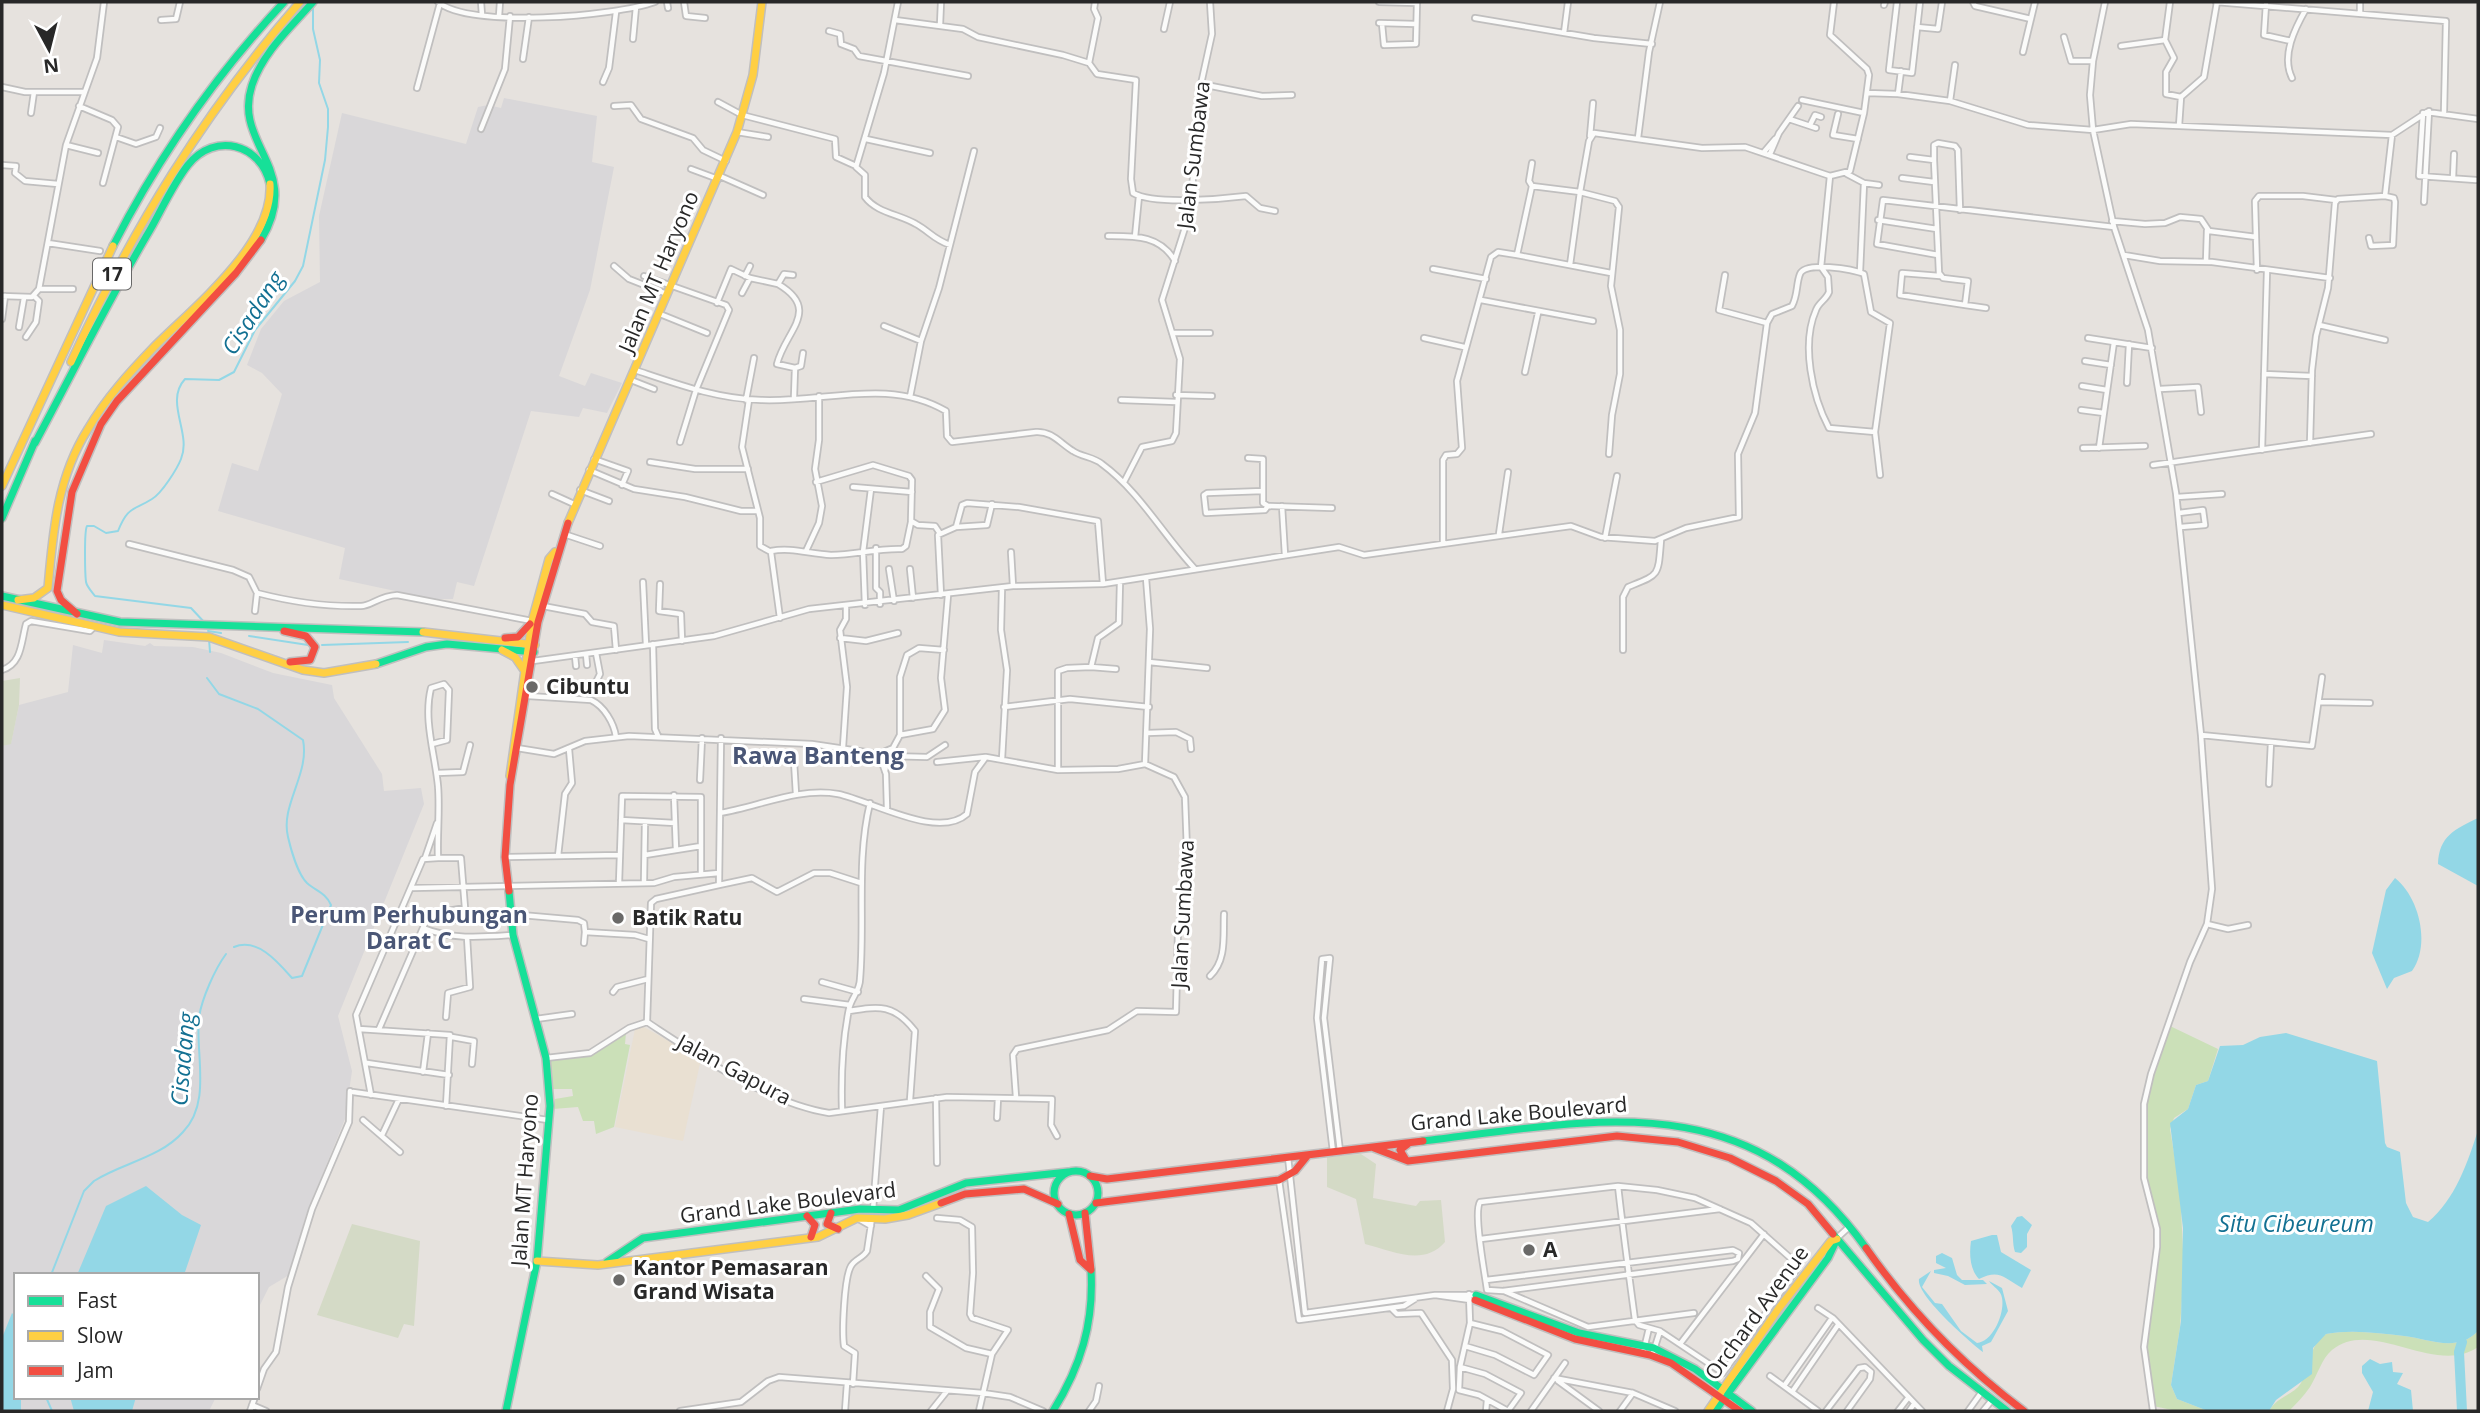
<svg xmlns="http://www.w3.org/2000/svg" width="2480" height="1413" font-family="'Open Sans',sans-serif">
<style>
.industrial{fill:#d9d7d9}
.education{fill:#e9e0d2}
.green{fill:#cbe0b8}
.cemetery{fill:#d4dac6}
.water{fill:#93d7e6}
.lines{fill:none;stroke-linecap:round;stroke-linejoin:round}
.stream{stroke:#93d7e6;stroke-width:2}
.river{stroke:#93d7e6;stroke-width:10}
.street-casing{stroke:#c0bfbf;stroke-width:8}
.fast-casing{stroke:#c0bfbf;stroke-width:10}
.slow-casing{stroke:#c0bfbf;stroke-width:10}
.jam-casing{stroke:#c0bfbf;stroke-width:10}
.street{stroke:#fbfbfa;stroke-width:4.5}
.fast{stroke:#16e098;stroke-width:7}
.slow{stroke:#ffcf43;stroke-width:7}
.jam{stroke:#f24e42;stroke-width:7}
.poi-dot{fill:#6a6968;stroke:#fff;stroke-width:2.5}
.labels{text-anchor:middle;stroke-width:6;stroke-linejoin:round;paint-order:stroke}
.shield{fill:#fff;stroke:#686868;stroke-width:2}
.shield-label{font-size:19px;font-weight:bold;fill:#282828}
.street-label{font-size:21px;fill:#282828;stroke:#fff}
.poi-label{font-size:21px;font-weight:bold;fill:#282828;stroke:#fff;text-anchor:start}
.water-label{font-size:23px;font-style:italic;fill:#127092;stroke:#fff}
.neighbourhood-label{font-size:23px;font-weight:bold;fill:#4a5676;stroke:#fff}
.quarter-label{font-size:24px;font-weight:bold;fill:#4a5676;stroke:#fff}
</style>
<rect width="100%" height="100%" fill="#e6e2de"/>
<path class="industrial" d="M504 98 597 116 592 162 614 167 590 290 559 376 585 386 591 373 622 383 607 413 583 408 579 417 531 411 474 586 457 582 453 599H433L339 579 345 548 218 511 232 463 258 471 282 394 262 373 247 365 261 329 284 301 320 282 319 216 342 113 466 144 478 107 488 105 501 108Z
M104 640 145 646 150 643 154 646 193 647 221 653 273 673 332 685 334 698 382 774 384 791 421 788 424 804 338 1016 352 1071 345 1119 306 1215 289 1275 269 1287 257 1311V1275H16V1397H216L209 1411H2V746L11 743 19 705 68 692 73 645 102 653Z"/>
<path class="education" d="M642 1026 701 1059 683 1141 615 1127 635 1029Z"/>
<path class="green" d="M2170 1026 2218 1049 2208 1081 2196 1085 2188 1109 2174 1118 2170 1129 2180 1190 2184 1270 2180 1327 2171 1385 2177 1399 2208 1411H2177L2153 1406 2144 1347 2156 1266 2157 1229 2144 1178 2142 1154 2148 1085Z
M626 1033 625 1044 630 1045 614 1127 596 1134 594 1121H583L578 1107 553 1109 555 1099 573 1096 572 1089H553L550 1060C582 1058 600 1051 626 1033Z
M2478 1331V1347C2435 1377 2372 1317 2332 1350 2322 1358 2317 1376 2310 1387 2304 1396 2296 1404 2289 1411H2269C2276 1397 2294 1395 2301 1383 2311 1366 2308 1346 2326 1334 2351 1329 2379 1333 2404 1336 2429 1339 2457 1353 2478 1331Z"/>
<path class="cemetery" d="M20 678 19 705 11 744 2 746V681Z
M1361 1154 1376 1164 1373 1198 1416 1206 1420 1201 1441 1200 1445 1242C1423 1267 1393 1251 1365 1244L1356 1199 1327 1187V1157Z
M352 1224 420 1241 414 1326 404 1324 398 1338 317 1315Z"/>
<path class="water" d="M2478 818V886L2438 864C2439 836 2455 829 2478 818Z
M2395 878C2419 897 2431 944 2412 971L2394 978 2387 989 2372 953 2386 890Z
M2286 1033 2377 1061 2385 1143 2387 1147 2400 1152 2406 1203 2413 1217 2428 1222C2455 1200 2468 1162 2478 1130V1331C2457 1353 2429 1339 2404 1336 2379 1333 2351 1329 2326 1334L2313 1348 2312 1374 2276 1400 2269 1411H2208L2177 1399 2171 1385 2181 1321 2183 1228 2170 1123 2188 1109 2196 1085 2208 1081 2220 1046 2243 1045 2260 1037Z
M146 1186 182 1215 201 1225 184 1275H77L106 1206Z
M2022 1216 2032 1225 2027 1234V1247L2021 1253 2015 1252C2012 1242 2014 1236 2011 1226L2017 1217Z
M1992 1235H1997L2001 1252 2031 1270 2022 1288C2003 1277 1999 1269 1979 1279 1970 1270 1969 1254 1971 1241Z
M1942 1253 1952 1258 1957 1275 1962 1280H1983L1987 1284 1965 1285 1948 1276 1934 1273V1270L1946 1268 1936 1263V1256Z
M1931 1271 1922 1287 1935 1303 1942 1304 1961 1331 1977 1343C1993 1342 2005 1313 2002 1298 2001 1290 1993 1287 1989 1281L2002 1288 2008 1311 1991 1342 1982 1346 1983 1352C1969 1341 1916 1295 1919 1279Z
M12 1313 16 1317V1397H21V1411H2V1338Z
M2370 1359 2380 1364 2392 1362 2393 1372 2403 1373 2397 1384 2411 1390 2413 1411H2368L2373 1392 2362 1373V1366Z
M70 1397H136L132 1411H74Z"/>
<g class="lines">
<path class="stream" d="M205 623 191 608 95 596C92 592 87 587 86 582 85 574 84 531 87 526H94L106 533 118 531C128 506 133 511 152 499 162 493 177 469 181 459 192 433 164 402 185 379L219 380 234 372 255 330 295 281 303 266 325 160 328 127V109L319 83 320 60 313 29V6
M208 631 221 633
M249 636 308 645
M209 639 210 652
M322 645 408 642
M207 678 219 694 258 709 303 740C310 774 280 805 288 837 291 850 298 874 307 883 316 891 326 893 331 905L302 976 292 978C278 962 257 937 234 947
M51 1275 84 1191 94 1181C122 1163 160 1158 183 1132 212 1102 195 1054 199 1017 202 998 215 969 226 954
M46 1397 52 1411"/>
<path class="river" d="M2462 1342 2459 1352 2462 1411"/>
<g class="street-casing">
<path id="street" d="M438 2C470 29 615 16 655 2
M481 2 482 15
M667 2 668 8
M684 2 686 16 705 18
M898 2 884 73 856 167 865 175V197C877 213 899 214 916 224 929 231 933 239 950 245
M1379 2 1417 3
M1897 2 1889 70 1912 73 1920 2
M1973 2 1975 6 2031 19
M2105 2 2093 61 2090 95 2093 130 2114 227 2148 330 2176 493 2201 735 2212 889 2207 924 2190 962 2151 1074 2144 1104V1178L2157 1229V1247L2144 1347 2153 1411
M2216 2 2446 21 2444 112
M2360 2V14
M2266 4 2264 35 2291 41
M1884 5 1885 2
M499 16 500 2
M1475 18 1594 38 1652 44
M161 20 176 19 180 2
M895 20 963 29 978 37 1063 55 1089 63 1097 74 1136 80 1131 179 1133 193C1153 205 1222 199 1246 196L1260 208 1275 211
M1379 23 1416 24
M1382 24 1384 45 1416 44 1417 2
M940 25 941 2
M1917 27 1938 29 1942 2
M1164 29 1170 2
M829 31 840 34 841 44 854 49 859 56 968 76
M1564 33 1568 2
M2064 37 2071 61H2093
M633 39 636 7
M2165 40 2174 58 2166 72V94L2181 97
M2121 46 2165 40 2170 2
M2023 52 2035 2
M523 59 529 17
M1089 63 1098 18 1094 9 1095 2
M2292 78C2281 56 2295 28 2306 9
M603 82 609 68 616 12
M1201 84 1262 96 1292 95
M2 87 25 92H84
M417 88 440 3
M1867 93 1898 94 1950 101 2028 125 2093 130 2131 124 2392 135 2427 112 2478 119
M1898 94 1901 71
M1802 100 1864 113
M1950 101 1955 65
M718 102 742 115 835 139 836 157 856 166
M79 106 112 120 118 127 103 183
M614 106 631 105 641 119 693 138 703 150 726 161
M31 113 34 92
M2423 113 2419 176 2476 180
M1838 114 1833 135 1858 139
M1789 119 1816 128
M1810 125 1815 115 1821 117
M2179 126 2181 97 2204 77 2217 2
M481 129 505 69 510 16
M737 132 768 137
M1590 136 1593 103
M116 137 136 144 156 137 160 128
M1638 138 1649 52 1660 2
M866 139 930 153
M66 145 98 153
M1764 152 1775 139
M1770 154 1779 133 1798 106
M1910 157 1934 160
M1532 163 1529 181 1532 186
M2 165 16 166 15 173 25 181 58 184
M691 169 718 179
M1847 174 1864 183 1879 185
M720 176 763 195
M1830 176 1850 171 1864 113 1869 75 1867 69 1830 35 1834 2
M1902 178 1934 182
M2453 178 2454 154
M2424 202 2429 111
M1960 210 1958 150 1955 146 1938 143 1934 145V160L1939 273 1943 278 1968 281 1965 305 1986 308
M1878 220 1937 229
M2112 221 2145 224 2165 223 2180 217 2201 219 2209 231 2256 237 2257 270
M1108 236C1135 236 1160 235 1175 261
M1135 237 1139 196
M2256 237 2255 201 2259 196H2303L2336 200
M2369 238 2371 246 2393 245 2395 202 2394 198 2385 196
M48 243 100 251
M1517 255 1611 273
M1938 255 1877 244 1883 200 2114 227
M2124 255 2160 261 2212 262 2330 278
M2206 262 2207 230
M1570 265 1580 192 1615 201 1619 207 1611 286 1620 330V374L1612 415 1609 454
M614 266 629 279 667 294
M1433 269 1486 279
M1860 272 1864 183
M793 275 784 274 778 284C822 310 785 331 777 364L795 368
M1725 275 1719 310 1767 323
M644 276 726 305 729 310 696 390 680 442
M745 276 750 266
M1940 276 1902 273 1900 295 1965 305
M39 289H73
M742 293 750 278
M2 296 32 297 39 289 66 145 97 58 104 2
M1481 300 1593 321
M717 303 731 269 750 278 778 284
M660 314 707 333
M2 319 5 296
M2319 325 2385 340
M884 326 921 341
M19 327 24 298
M1172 333H1210
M26 337 36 322 39 301 34 296
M1424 338 1464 347
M2088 338 2152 348
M2085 361 2111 365
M635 370C677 384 717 399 761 400 824 403 888 377 946 411L947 436 952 442 1036 432C1052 431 1060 443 1073 451 1082 457 1094 457 1102 464 1140 492 1163 535 1195 569
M1525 372 1538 313
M2264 374 2312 376
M631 380 654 389
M2127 383 2129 344
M2082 386 2107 390
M2160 389 2198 387 2201 412
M1176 395 1212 396
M794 397 795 368 801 366 803 353
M910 397 921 341 939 288 974 151
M746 400 754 358
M749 400 742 447 760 518V546L771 552 780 618
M1121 400 1176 402
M2081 410 2104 413
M2310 443 2312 370 2316 336 2328 288 2335 203 2338 199 2385 196 2392 135
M2083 448 2145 446
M2099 448 2114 342
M2262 450 2267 271
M1248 458 1263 459V491L1207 493 1204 495 1206 513 1265 510 1268 506 1332 508
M594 459 628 471 622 485
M650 462 695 469H748
M2153 465 2371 434
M589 470 634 489 685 497 741 511H758
M816 482 873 465 909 476 912 480 911 521 918 525 935 526 939 532
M1124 482 1142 447 1172 441 1176 433 1180 359 1162 300 1190 212 1201 84 1212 34 1210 2
M853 487 912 492
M580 490 609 501
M1263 491V503L1268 506
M552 494 574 504
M2177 497 2222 494
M1282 506 1285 555
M2179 513 2203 510 2205 525 2181 527
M956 527 987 525 992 504
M564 534 600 546
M1499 534 1508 472
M1605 538 1617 476
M1443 543V460L1446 455 1457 454 1462 448 1457 381 1491 257 1498 252 1517 255 1532 186 1580 192 1589 141 1594 133 1702 148 1745 147 1830 176 1821 267 1828 277 1829 292C1826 300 1819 302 1816 310 1801 344 1812 396 1829 428L1875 432 1880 475
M129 544 233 570 249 577 257 593C292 602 325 607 361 606 371 606 379 596 397 595L532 621
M876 548V588L880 592V604
M771 551C792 547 809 554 831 555 855 555 877 548 902 549L906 546 911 522
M806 551 819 523 822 506 815 469 819 440V396
M1011 552 1013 586
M889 569 894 601
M910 569 913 598
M643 582 646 645
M660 584 659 611 681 614 682 641
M1002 588 1001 630 1007 670 1002 759
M941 595 938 535 956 527 962 505 967 503 1019 507 1098 521 1103 584
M865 605 863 552 871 489
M543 606 585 614 592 622 614 626 616 650
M255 611 257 593
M840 638 866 641 898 633
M653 644 655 729 658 736
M1623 650V597L1628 587C1660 574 1658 577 1661 540
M586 654 587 665
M575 656 576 666
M533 661 714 636 809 609 1013 586 1103 584 1339 547 1364 555 1571 526 1601 537 1655 541 1686 528 1739 517 1738 454 1755 413 1767 323 1772 314 1792 306C1798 295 1796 284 1800 274 1805 261 1853 269 1864 274L1871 312 1890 323 1875 432
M1149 662 1207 668
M1091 667 1116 669
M2 670C22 664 21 642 26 624L31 621 90 631 94 627
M593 688 600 674 596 653
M528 696 591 700C604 706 614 723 616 737
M2319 702 2370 703
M1004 707 1070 699 1149 707
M1147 733 1176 732 1190 739 1191 749
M900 735V677L907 655 919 648 944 650
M2201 735 2312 746 2322 677
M843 747 847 687 840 630 846 619V605
M517 748 554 754 585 741 629 736 812 744 879 754
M889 751 888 756 927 757 945 745
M794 761 796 794
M937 762 985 757
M1145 764 1150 629 1146 578
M1058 770V671L1067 668 1091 667 1098 638 1119 623 1120 582
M885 771 888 756
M437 773 463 772 470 745
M700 780 702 738
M2269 784 2271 742
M674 795 676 850
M887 808 886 774 879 754 893 748 900 735 933 729 945 710 941 678 948 595
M720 813C758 807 798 787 838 794 872 801 938 840 967 814L975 772 986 757 1058 770 1118 769 1145 764
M621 820 675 823
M645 855 701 846
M558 856 565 794 572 783 569 749
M505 857 620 855
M425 858 437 823
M644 881 645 822
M619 883 622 796 701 797V874
M719 885 752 878 777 892 814 873H830L861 883
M412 888 654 883 674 877 719 873
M510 914 578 920 584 923 585 932 635 935 649 939
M427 920H462L466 916 464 910
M2207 924 2228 929 2248 925
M423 928C452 940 483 937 513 935
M584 943 585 932
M1210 976C1227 960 1223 936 1224 914
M822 982 858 992
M613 992 617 987 648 979
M804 999 850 1005
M849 1011C880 1006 894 1004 915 1031L910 1100
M446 1017 448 993 470 987 467 937
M536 1019 572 1014
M647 1022 651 903 656 899 719 885 721 738
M359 1029 450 1035 446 1106
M379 1029 429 914 465 908 461 858H438
M452 1037 474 1041 472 1064
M546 1058 590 1053 629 1028 647 1022C699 1056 767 1103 829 1113L947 1097 1052 1099 1051 1125 1057 1136
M367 1063 449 1075
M423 1072 428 1033
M353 1092 548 1120
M371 1095 356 1015 423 859 438 858C437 834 440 810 438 786 435 754 423 720 431 688L444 684 449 690 447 740 432 744
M1016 1097 1013 1055 1017 1049 1108 1030 1137 1011 1176 1012 1178 931 1188 877 1185 797 1174 777 1145 764
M936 1098 937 1163
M842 1111C841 1077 842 1043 849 1009 851 998 860 991 860 979 865 920 856 861 870 803
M997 1118 998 1098
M363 1120 400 1152
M382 1135 399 1099
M1333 1152 1317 1018 1322 959 1330 958 1324 1018 1340 1151
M1288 1157 1305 1313 1435 1295
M1279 1180 1299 1320 1404 1306 1415 1299
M873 1210 881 1106
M857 1218 871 1226
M937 1218 960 1220 972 1227 973 1273 970 1314 972 1318 1008 1330 992 1354 979 1411
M1837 1238 1849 1227
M1481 1239 1720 1209
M926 1276 939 1289 930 1312V1327L966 1348 992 1354
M1486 1280 1733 1250 1739 1253 1738 1259 1733 1261 1503 1291 1487 1290C1485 1274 1473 1213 1480 1202L1618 1186 1657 1190 1695 1198 1751 1223 1796 1263 1797 1269 1723 1373 1660 1331 1639 1325 1635 1320C1629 1275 1623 1231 1618 1186
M1504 1291 1588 1327 1694 1313
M1470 1300 1435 1295H1476
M1391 1308 1397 1314 1421 1313 1452 1360 1453 1389 1447 1411
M1818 1308 1833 1318 1922 1411
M1680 1344 1764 1234
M1465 1346 1495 1355 1534 1375 1548 1355 1502 1331 1470 1323
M1643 1353 1649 1328
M1652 1356 1660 1331
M1460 1367 1485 1374 1521 1393 1508 1411 1479 1395 1459 1390 1460 1367 1470 1323 1469 1294
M1770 1376 1818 1411
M1554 1378 1633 1393 1675 1411
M1558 1381 1599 1411
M853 1384 855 1353 844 1346C842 1332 844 1278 851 1266 855 1259 863 1258 867 1251L872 1218
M1784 1386 1832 1318
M257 1389 264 1369 276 1352 288 1287 312 1209 349 1122 350 1091
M1792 1392 1838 1325
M252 1405 266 1411
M250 1411 255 1397
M680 1411 741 1402 768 1381 779 1377 983 1393 1010 1397 1043 1411
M845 1411 847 1383
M931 1411 947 1391
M1089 1411 1096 1401 1099 1386
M1486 1411 1487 1400
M1531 1411 1565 1363
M1620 1411 1633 1393
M1826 1411 1859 1368 1865 1367 1871 1372 1870 1379 1847 1411
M1898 1411 1908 1398
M1909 1411 1914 1404
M1968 1411 1981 1393
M1983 1411 1992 1400"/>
</g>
<g class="fast-casing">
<path id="fast" d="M261 240C304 168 232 145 252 85 263 52 291 27 313 2
M113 246C159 156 215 76 284 2
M35 443C73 372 109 299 150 230 162 209 173 184 188 165 215 131 261 144 270 184
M2 518 35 441
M2 596 120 622 423 632
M376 664 426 647 447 644 534 652
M1423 1141C1597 1120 1748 1083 1866 1248
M1054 1193a22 22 0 1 1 44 0a22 22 0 1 1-44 0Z
M1833 1234 1923 1340 1949 1366 2007 1411
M607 1262 643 1238 860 1209 899 1210 966 1183 1068 1172
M1476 1295 1579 1333 1654 1348 1695 1369 1752 1411
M506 1411 537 1261 550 1106 546 1058 513 935 509 891
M1053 1411C1081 1366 1094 1323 1091 1270
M1715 1411 1828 1258 1837 1239"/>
</g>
<g class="slow-casing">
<path id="slow" d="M71 362C133 228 203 114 300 2
M2 486 113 246
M568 523 737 132 753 75 762 2
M18 600 34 598 48 588C53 532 57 478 88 429 106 398 130 372 155 346 194 307 274 244 270 184
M2 605 119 632 209 637 303 670 324 673 376 664
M423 632 535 645
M502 650 515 657 524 670
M510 776 532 621 549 559 555 552
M537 1261 598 1265 818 1237 857 1218 885 1219 908 1215 941 1203
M1708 1411 1779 1308 1831 1241 1837 1239"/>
</g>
<g class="jam-casing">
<path id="jam" d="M77 614 61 600 57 591 72 492 101 424 117 401 236 273 261 240
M284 631 306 636 315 647 310 660 290 662
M505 638 518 637 530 624
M509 891 505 857 510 785 538 622 568 523
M1374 1148 1408 1161 1617 1136 1678 1142 1730 1158 1776 1181 1808 1204 1833 1234
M1406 1160 1400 1150 1408 1144
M1090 1176 1107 1179 1423 1141
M941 1203 965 1194 1024 1189 1058 1204
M1096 1203 1279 1180 1295 1171 1308 1155
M831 1213 827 1224 838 1229
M1069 1214 1080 1260 1091 1270 1085 1213
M807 1216 815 1225 811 1237
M1866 1248C1911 1312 1961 1364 2024 1411
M1475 1300 1575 1339 1650 1355 1671 1363 1740 1411"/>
</g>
<use href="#street" class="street"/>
<use href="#fast" class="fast"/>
<use href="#slow" class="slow"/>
<use href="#jam" class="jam"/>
</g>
<g class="poi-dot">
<circle cx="532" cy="687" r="7"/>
<circle cx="618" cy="918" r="7"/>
<circle cx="1529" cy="1250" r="7"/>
<circle cx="619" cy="1280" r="7"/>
</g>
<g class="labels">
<rect class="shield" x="93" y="258.5" width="38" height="31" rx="5"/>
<g class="shield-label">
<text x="112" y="281">17</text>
</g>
<g class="street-label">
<text transform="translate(1194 155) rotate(-83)" y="7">Jalan Sumbawa</text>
<text transform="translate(659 272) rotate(-67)" y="7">Jalan MT Haryono</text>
<text transform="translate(1183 914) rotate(-87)" y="7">Jalan Sumbawa</text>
<text transform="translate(734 1070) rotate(28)" y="7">Jalan Gapura</text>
<text transform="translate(1519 1114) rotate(-5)" y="7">Grand Lake Boulevard</text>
<text transform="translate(525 1180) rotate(-86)" y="7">Jalan MT Haryono</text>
<text transform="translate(788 1203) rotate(-7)" y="7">Grand Lake Boulevard</text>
<text transform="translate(1757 1313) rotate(-54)" y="7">Orchard Avenue</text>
</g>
<g class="poi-label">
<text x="546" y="694">Cibuntu</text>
<text x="632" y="925">Batik Ratu</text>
<text x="1543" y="1257">A</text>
<text x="633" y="1275">Kantor Pemasaran<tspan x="633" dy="24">Grand Wisata</tspan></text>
</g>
<g class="water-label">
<text transform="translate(253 313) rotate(-57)" y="8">Cisadang</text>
<text transform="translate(183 1059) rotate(-85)" y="8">Cisadang</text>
<text x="2296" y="1232">Situ Cibeureum</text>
</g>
<g class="neighbourhood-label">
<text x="409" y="923">Perum Perhubungan<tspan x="409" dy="26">Darat C</tspan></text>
</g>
<g class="quarter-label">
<text x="818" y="764">Rawa Banteng</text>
</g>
</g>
<rect width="2480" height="1413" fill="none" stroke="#282828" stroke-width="7"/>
<rect x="14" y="1273" width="245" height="126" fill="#ffffff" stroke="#a9a9a9" stroke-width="2"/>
<rect x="28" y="1296" width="35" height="10" fill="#16e098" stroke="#a9a9a9" stroke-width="2"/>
<text x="77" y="1308" font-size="21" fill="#282828">Fast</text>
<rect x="28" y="1331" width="35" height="10" fill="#ffcf43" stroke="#a9a9a9" stroke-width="2"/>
<text x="77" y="1343" font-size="21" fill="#282828">Slow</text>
<rect x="28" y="1366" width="35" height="10" fill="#f24e42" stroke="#a9a9a9" stroke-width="2"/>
<text x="77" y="1378" font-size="21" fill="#282828">Jam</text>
<g transform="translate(49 49) rotate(173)" stroke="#ffffff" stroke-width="5" paint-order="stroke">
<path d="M0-5L12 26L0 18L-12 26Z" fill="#282828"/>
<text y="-10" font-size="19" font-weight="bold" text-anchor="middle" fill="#282828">N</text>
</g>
</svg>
